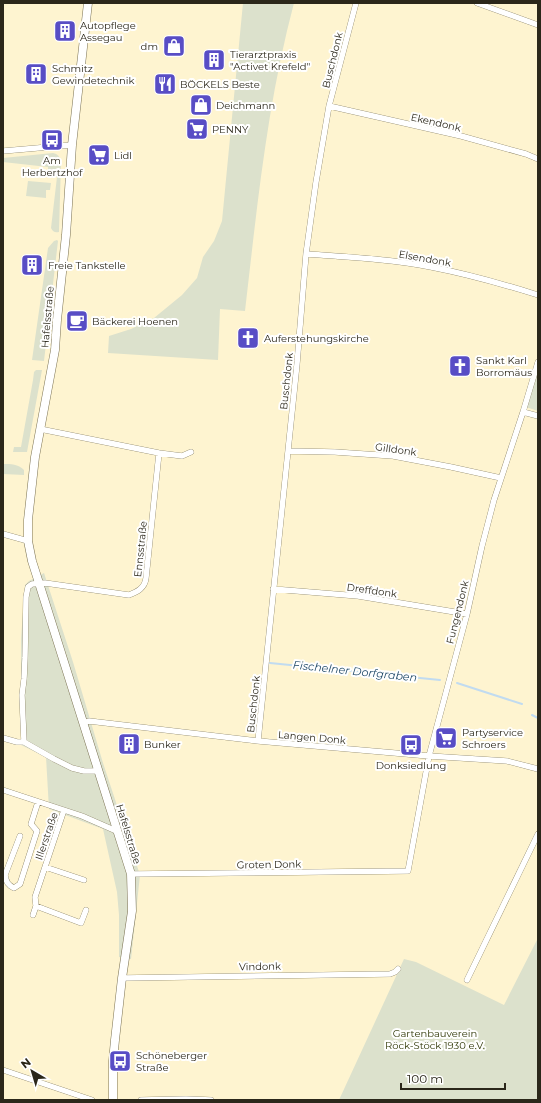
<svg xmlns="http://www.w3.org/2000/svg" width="541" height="1103" font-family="Montserrat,sans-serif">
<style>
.green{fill:#dce1cc}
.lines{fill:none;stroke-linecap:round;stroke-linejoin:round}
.stream{stroke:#c1dbf0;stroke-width:2}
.minor-casing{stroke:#7a7151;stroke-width:6}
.secondary-casing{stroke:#7a7151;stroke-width:9}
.minor{stroke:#fff;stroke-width:5.5}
.secondary{stroke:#fff;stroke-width:8}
.labels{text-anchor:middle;stroke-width:4;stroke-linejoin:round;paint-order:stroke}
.poi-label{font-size:10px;fill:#2b271a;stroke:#fff;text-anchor:start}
.street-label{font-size:10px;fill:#2b271a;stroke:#fff}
.park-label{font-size:10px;fill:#313908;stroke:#fff}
.water-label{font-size:11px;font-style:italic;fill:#1f4867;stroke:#fff}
</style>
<rect width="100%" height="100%" fill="#fef4d0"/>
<path class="green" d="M243 3H294C267 104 257 208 245 311L220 309 218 360 108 353 109 336 131 329 154 318 182 295 197 278 203 257 214 241 222 221Z
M53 153C58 154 59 156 61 161L59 232C55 233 53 232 51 228L57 177 48 176V167L3 162V158Z
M28 181 51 183 50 190H46V198L26 196Z
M57 240 58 241 44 361 32 360 48 248 54 241Z
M36 370H42L27 452H13L14 447H21L33 380 34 372Z
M538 371V411L526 407Z
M3 464C11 464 18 464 24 470V475L3 474Z
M44 573 73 662 103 763 140 875 131 959 119 957V915L117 892 103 829 49 809 46 757 21 745V639L25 585 29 581Z
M538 938V1100H339L404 959 416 962 504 1005Z"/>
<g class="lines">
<path class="stream" d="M270 663 440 680
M457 683 522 704
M532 715 538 718"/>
<g class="minor-casing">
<path id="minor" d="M477 3 538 25
M329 106 461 136 526 154 538 159
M3 151 72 145
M306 254C348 257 390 259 431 267 467 274 503 284 538 295
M523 412 538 416
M288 451 335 452 393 456 451 467 501 478
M159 453 182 456 191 452
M3 534 28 541
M273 589 358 596 467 614
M83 723 89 721 258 741 429 756 507 761 538 769
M3 738 17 742H24L54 759 72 768 84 771H94L98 770
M258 741 297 364 306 254 316 182 329 106 356 3
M24 742 22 695 24 679 25 658 26 597 28 587 32 584 45 583 129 595C137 592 145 588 146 578L159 453 40 429
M3 790 82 816 114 830H117
M20 836 5 875C6 882 8 885 14 888L20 884 37 831 31 824 38 802
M45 867 84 880
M131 874 408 871 429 756 467 614 482 546 494 500 523 412 538 362
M36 906 81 923 86 910
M33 915 36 906 35 897 64 810
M122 978 390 974 395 972 398 969
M467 980 538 834
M3 1070 92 1100
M141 1100 186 1099 211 1100"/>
</g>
<g class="secondary-casing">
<path id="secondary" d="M88 3 72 145 66 235 57 320 55 350 35 457 28 520V541L32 561 39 583 131 874 132 911 122 978 115 1040 113 1061V1100"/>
</g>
<use href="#minor" class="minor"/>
<use href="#secondary" class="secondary"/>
</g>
<defs>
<g id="building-square" transform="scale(1.15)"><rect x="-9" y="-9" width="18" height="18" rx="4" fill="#584dc5" stroke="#fff"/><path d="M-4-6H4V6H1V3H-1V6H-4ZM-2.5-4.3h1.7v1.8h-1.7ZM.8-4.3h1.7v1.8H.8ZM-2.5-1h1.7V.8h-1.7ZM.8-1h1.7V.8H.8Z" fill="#fff"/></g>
<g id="shop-square" transform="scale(1.15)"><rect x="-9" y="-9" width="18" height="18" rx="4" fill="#584dc5" stroke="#fff"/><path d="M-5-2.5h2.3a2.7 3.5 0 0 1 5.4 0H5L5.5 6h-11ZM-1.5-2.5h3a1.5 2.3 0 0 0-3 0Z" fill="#fff"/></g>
<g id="restaurant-square" transform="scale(1.15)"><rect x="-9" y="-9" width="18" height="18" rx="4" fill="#584dc5" stroke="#fff"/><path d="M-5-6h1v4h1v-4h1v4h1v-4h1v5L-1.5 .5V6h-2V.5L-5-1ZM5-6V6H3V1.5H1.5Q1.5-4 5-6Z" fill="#fff"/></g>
<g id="supermarket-square" transform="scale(1.15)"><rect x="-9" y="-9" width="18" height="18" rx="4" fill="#584dc5" stroke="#fff"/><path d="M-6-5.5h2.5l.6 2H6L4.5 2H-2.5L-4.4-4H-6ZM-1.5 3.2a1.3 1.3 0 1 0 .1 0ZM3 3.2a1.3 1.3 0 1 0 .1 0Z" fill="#fff"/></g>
<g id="bus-square" transform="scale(1.15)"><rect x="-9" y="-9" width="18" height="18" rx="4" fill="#584dc5" stroke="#fff"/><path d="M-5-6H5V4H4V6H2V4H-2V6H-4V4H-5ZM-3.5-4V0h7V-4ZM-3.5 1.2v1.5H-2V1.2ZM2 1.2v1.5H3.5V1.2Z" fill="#fff"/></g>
<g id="cafe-square" transform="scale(1.15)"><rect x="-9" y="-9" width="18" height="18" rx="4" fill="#584dc5" stroke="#fff"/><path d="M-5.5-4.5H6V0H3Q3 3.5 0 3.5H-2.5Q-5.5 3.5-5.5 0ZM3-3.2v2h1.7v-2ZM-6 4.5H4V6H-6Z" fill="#fff"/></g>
<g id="church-square" transform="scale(1.15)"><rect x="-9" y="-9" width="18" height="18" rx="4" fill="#584dc5" stroke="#fff"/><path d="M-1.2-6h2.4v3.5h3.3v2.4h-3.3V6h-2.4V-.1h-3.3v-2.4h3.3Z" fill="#fff"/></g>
</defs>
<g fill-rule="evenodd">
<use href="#building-square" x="65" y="31"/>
<use href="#shop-square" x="174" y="46"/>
<use href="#building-square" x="214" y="60"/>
<use href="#building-square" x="36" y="74"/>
<use href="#restaurant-square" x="165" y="84"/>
<use href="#shop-square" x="201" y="105"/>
<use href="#supermarket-square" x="197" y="129"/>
<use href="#bus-square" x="52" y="140"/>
<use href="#supermarket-square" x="99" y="155"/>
<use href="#building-square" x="32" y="265"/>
<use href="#cafe-square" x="77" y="321"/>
<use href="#church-square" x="248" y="338"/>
<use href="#church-square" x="460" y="366"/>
<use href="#supermarket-square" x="446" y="738"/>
<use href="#building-square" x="129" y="744"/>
<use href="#bus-square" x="411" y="745"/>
<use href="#bus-square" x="120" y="1061"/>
</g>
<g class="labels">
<g class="poi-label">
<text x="80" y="29">Autopflege<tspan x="80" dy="12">Assegau</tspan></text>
<text x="158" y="50" text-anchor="end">dm</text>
<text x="230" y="58">Tierarztpraxis<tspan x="230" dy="12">"Activet Krefeld"</tspan></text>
<text x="52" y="72">Schmitz<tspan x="52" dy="12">Gewindetechnik</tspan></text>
<text x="180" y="88">BÖCKELS Beste</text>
<text x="216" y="109">Deichmann</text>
<text x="212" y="133">PENNY</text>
<text x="114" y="159">Lidl</text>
<text x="52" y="164" text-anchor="middle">Am<tspan x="52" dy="12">Herbertzhof</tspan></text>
<text x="48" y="269">Freie Tankstelle</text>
<text x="92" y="325">Bäckerei Hoenen</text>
<text x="264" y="342">Auferstehungskirche</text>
<text x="476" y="364">Sankt Karl<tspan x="476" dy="12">Borromäus</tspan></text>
<text x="462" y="736">Partyservice<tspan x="462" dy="12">Schroers</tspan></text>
<text x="144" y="748">Bunker</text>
<text x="411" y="769" text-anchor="middle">Donksiedlung</text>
<text x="136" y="1059">Schöneberger<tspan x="136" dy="12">Straße</tspan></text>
</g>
<g class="street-label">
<text transform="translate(332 60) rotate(-76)" y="4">Buschdonk</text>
<text transform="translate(436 122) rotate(13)" y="4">Ekendonk</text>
<text transform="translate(425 258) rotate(10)" y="4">Elsendonk</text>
<text transform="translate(47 317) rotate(-85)" y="4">Hafelsstraße</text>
<text transform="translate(286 381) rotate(-84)" y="4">Buschdonk</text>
<text transform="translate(396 449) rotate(8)" y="4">Gilldonk</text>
<text transform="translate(140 549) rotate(-84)" y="4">Ennsstraße</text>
<text transform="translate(372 590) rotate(8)" y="4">Dreffdonk</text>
<text transform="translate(457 612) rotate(-76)" y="4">Fungendonk</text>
<text transform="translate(253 704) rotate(-84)" y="4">Buschdonk</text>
<text transform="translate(312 737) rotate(5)" y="4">Langen Donk</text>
<text transform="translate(129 834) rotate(73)" y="4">Hafelsstraße</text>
<text transform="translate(46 836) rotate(-71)" y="4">Illerstraße</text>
<text transform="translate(269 864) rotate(-1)" y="4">Groten Donk</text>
<text transform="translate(260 966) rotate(-1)" y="4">Vindonk</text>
</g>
<g class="park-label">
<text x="435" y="1037">Gartenbauverein<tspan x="435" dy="12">Röck-Stöck 1930 e.V.</tspan></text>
</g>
<g class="water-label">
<text transform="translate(355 671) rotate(6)" y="4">Fischelner Dorfgraben</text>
</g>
</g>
<rect width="541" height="1103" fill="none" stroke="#2b271a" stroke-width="8"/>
<g transform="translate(32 1071) rotate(322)" stroke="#ffffff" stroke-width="3" paint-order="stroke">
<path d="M0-3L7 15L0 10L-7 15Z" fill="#2b271a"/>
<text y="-6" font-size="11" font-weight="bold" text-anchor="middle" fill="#2b271a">N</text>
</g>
<path d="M401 1083v6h104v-6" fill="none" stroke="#2b271a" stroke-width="2"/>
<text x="407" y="1083" font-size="12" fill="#2b271a" stroke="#ffffff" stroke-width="3" paint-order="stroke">100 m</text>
</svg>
